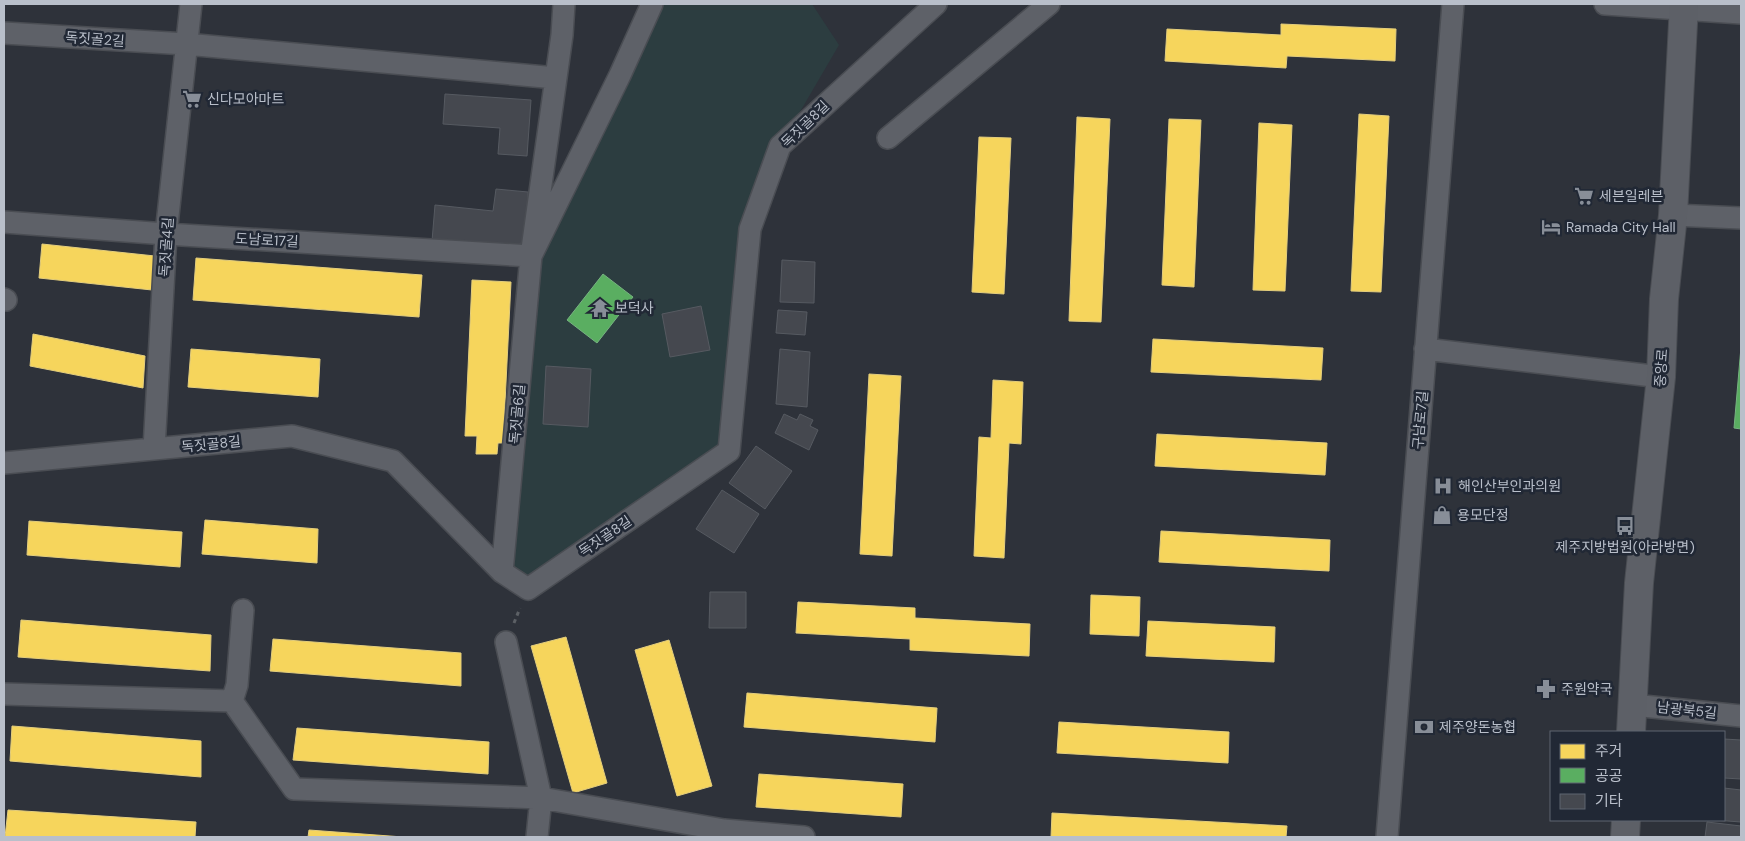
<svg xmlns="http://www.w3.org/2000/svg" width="1745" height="841" font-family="'DM Sans','Noto Sans KR',sans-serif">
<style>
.green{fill:#2c3d40}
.homes{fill:#f6d55c;stroke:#e4ce7d}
.public{fill:#5aae61;stroke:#76b380}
.building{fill:#45484f;stroke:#565a61}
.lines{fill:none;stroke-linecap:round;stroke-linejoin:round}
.street-casing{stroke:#4a4d53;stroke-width:24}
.secondary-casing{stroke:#4a4d53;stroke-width:30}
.path{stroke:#5c6065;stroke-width:3;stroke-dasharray:4 4;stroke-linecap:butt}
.street{stroke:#5e6168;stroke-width:21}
.secondary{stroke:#5d6067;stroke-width:28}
.labels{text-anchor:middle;stroke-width:5;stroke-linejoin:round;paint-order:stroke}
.street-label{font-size:14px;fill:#b9bfca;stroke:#212835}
.poi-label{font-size:14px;fill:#b9bfca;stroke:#212835;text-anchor:start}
</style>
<rect width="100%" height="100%" fill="#2e323a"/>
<path class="green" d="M648 4H812L839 45 780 146 750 229 729 451 528 589 502 572 531 256Z"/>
<path class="homes" d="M1281 24 1396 29 1395 61 1287 56 1286 68 1165 61 1167 29 1281 35Z
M1359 114 1389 116 1381 292 1351 291Z
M1077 117 1110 119 1101 322 1069 321Z
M1169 119 1201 120 1194 287 1162 285Z
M1259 123 1292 125 1285 291 1253 290Z
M979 137 1011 138 1004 294 972 292Z
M42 244 155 256 152 290 39 278Z
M196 258 422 275 419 317 193 300Z
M472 280 511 282 503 443H498L497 454H476L477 436H465Z
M33 334 145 356 143 388 30 366Z
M1153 339 1323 348 1321 380 1151 372Z
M191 349 320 359 318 397 188 387Z
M869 374 901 376 892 556 860 554Z
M993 380 1023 382 1021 444 1009 443 1004 558 974 556 979 437 991 438Z
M1157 434 1327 443 1325 475 1155 466Z
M205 520 318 529 317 563 202 554Z
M29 521 182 532 180 567 27 555Z
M1161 531 1330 540 1329 571 1159 562Z
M1091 595 1140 597 1139 636 1090 634Z
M798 602 915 608V618L1030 624 1029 656 910 650V639L796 633Z
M21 620 211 635 210 671 18 657Z
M1148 621 1275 627 1274 662 1146 656Z
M566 637 607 783 573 793 531 646Z
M273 639 461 653V686L270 671Z
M669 640 712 786 677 796 635 650Z
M747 693 937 708 935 742 744 727Z
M1059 722 1229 732 1228 763 1057 753Z
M12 726 201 741V777L10 761Z
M297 728 489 742 488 774 293 760Z
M759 774 903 784 901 817 756 807Z
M8 810 196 822 195 837H5Z
M1052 813 1287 826 1286 837H1051Z
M309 830 403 837H308Z"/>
<path class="public" d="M603 274 633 297 597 343 567 320Z
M1741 347V429L1734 428Z"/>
<path class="building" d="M445 94 531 100 527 156 498 154 500 128 443 124Z
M496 189 528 192 525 240 513 249 432 241 435 205 493 211Z
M782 260 815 262 814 303 780 302Z
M701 306 710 350 670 357 662 314Z
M778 310 807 312 805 335 776 333Z
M780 349 810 352 807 407 776 404Z
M546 366 591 369 588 427 543 424Z
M784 414 797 420 800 414 813 420 810 426 818 430 809 450 775 433Z
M756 446 792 471 765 509 729 483Z
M722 490 759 514 734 553 696 529Z
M710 592H746V628H709Z
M1724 739 1741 740V779L1724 778Z
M1724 788 1741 790V822L1714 820H1724Z
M1707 822 1741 826V837H1705Z"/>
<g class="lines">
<g class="street-casing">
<path id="street" d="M1605 4 1741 13
M4 33 186 44 556 78
M888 138 1049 4
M1673 215 1741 218
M4 222 166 234 531 256 620 75 652 4
M4 299 6 300
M1425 349 1661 377
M154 449 166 234 191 4
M4 463 292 436 393 461 502 572 528 589 729 451 750 229 780 146 936 4
M502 572 531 256 562 35 564 4
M506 642 541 798 537 837
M4 694 232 701
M232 701 294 789 541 798 724 830 804 837
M232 701 237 685 243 610
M1633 705 1741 716
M1387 837 1453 4"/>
</g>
<g class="secondary-casing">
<path id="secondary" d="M1631 732 1639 583 1661 377 1664 299 1673 215 1684 4
M1625 837 1626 820"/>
</g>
<path class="path" d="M514 623 520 608"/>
<use href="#street" class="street"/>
<use href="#secondary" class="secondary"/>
</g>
<defs>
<g id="supermarket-bare" transform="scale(1.5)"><path d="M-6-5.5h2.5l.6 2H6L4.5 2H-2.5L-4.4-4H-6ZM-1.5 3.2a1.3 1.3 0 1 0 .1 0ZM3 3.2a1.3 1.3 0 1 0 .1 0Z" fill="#888e98" stroke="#212835" stroke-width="2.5" paint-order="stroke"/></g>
<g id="hotel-bare" transform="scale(1.5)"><path d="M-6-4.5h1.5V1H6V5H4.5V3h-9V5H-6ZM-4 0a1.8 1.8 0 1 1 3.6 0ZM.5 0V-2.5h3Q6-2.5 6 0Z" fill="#888e98" stroke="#212835" stroke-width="2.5" paint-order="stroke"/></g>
<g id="temple-bare" transform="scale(1.5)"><path d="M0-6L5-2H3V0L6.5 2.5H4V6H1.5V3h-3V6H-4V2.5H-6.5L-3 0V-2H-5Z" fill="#888e98" stroke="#212835" stroke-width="2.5" paint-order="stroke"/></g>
<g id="hospital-bare" transform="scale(1.5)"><path d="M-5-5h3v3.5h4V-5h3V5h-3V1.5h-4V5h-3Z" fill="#888e98" stroke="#212835" stroke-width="2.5" paint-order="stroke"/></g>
<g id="shop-bare" transform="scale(1.5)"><path d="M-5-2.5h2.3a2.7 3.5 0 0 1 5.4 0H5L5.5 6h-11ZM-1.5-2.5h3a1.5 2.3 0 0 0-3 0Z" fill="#888e98" stroke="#212835" stroke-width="2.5" paint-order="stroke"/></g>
<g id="bus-bare" transform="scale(1.5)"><path d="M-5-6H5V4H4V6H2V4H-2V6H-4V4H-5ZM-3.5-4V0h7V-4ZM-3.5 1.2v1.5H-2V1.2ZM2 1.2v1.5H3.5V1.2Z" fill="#888e98" stroke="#212835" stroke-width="2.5" paint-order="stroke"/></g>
<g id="pharmacy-bare" transform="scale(1.5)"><path d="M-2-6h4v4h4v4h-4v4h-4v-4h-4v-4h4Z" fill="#888e98" stroke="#212835" stroke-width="2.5" paint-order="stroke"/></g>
<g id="bank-bare" transform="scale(1.5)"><path d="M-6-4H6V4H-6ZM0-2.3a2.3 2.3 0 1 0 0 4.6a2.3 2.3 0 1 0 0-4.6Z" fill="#888e98" stroke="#212835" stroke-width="2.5" paint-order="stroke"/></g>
</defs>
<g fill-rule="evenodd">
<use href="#supermarket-bare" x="192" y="99"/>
<use href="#supermarket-bare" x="1584" y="196"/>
<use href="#hotel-bare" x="1551" y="227"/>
<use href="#temple-bare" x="600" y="308"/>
<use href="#hospital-bare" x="1443" y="486"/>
<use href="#shop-bare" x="1442" y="515"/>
<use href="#bus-bare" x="1625" y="526"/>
<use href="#pharmacy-bare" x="1546" y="689"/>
<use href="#bank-bare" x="1424" y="727"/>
</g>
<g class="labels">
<g class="street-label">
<text transform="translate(95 39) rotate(4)" y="5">독짓골2길</text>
<text transform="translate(805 124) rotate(-44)" y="5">독짓골8길</text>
<text transform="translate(267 240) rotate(3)" y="5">도남로17길</text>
<text transform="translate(166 247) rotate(-86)" y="5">독짓골4길</text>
<text transform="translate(1661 368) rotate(-86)" y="5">중앙로</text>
<text transform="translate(517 414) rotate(-85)" y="5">독짓골6길</text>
<text transform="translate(1420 420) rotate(-85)" y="5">구남로7길</text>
<text transform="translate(211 444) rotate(-6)" y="5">독짓골8길</text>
<text transform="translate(605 536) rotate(-34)" y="5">독짓골8길</text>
<text transform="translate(1687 710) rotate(6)" y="5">남광북5길</text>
</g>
<g class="poi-label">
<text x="207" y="104">신다모아마트</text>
<text x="1599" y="201">세븐일레븐</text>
<text x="1566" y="232">Ramada City Hall</text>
<text x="615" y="313">보덕사</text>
<text x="1458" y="491">해인산부인과의원</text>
<text x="1457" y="520">용모단정</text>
<text x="1625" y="552" text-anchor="middle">제주지방법원(아라방면)</text>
<text x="1561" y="694">주원약국</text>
<text x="1439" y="732">제주양돈농협</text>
</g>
</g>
<rect width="1745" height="841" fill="none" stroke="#b9bfca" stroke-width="10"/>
<rect x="1550" y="731" width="175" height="90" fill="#212835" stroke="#5e6471"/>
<rect x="1560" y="744" width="25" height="15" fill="#f6d55c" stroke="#5e6471"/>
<text x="1595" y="756" font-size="15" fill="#b9bfca">주거</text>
<rect x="1560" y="768" width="25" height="15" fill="#5aae61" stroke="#5e6471"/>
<text x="1595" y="781" font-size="15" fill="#b9bfca">공공</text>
<rect x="1560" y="794" width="25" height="15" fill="#45484f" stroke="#5e6471"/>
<text x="1595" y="806" font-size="15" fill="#b9bfca">기타</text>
</svg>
